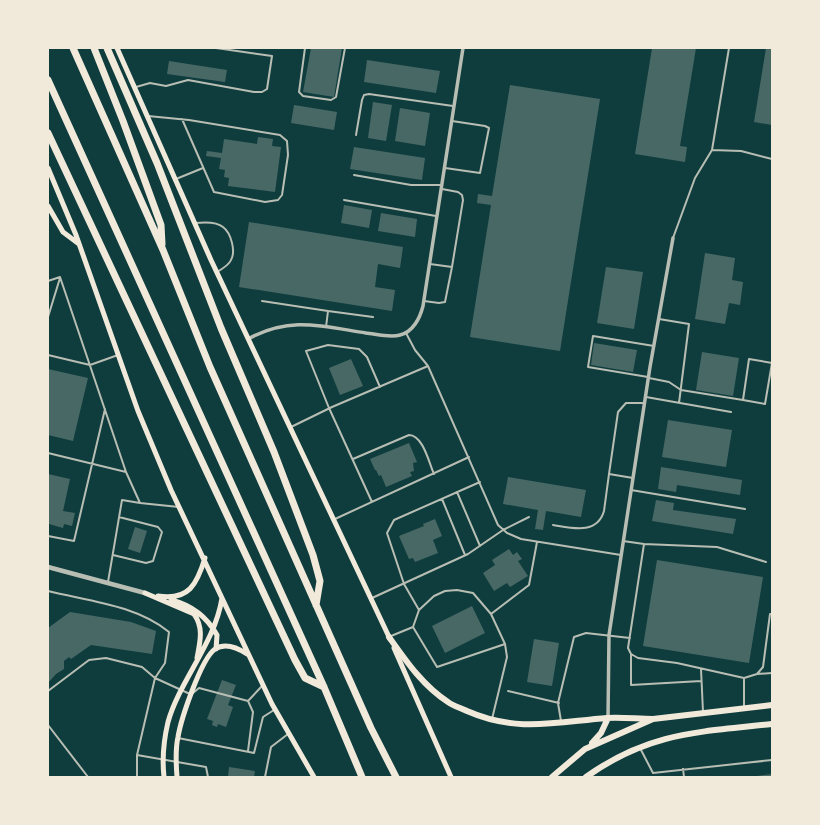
<svg xmlns="http://www.w3.org/2000/svg" width="820" height="825" font-family="'DM Sans',sans-serif">
<style>
.building{fill:#486865}
.lines{fill:none;stroke-linecap:round;stroke-linejoin:round}
.service{stroke:#b8beb3;stroke-width:2}
.minor{stroke:#b8beb3;stroke-width:3.5}
.tertiary{stroke:#b8beb3;stroke-width:4.5}
.secondary{stroke:#f1e9da;stroke-width:5}
.primary{stroke:#f1e9da;stroke-width:6}
.motorway{stroke:#f1e9da;stroke-width:7}
</style>
<rect width="100%" height="100%" fill="#0f3d3e"/>
<path class="building" d="M311 48H342L334 97 303 92Z
M652 48H696L680 146 687 147 685 162 635 154Z
M766 48H772V125L754 122Z
M367 60 440 71 436 93 364 82Z
M169 61 227 70 225 82 167 74Z
M510 85 600 99 560 351 470 337 491 205 477 203 478 194 492 196Z
M373 102 392 105 386 141 368 138Z
M294 105 337 112 334 130 291 123Z
M400 108 430 113 425 146 395 141Z
M258 137 273 139 272 146 281 147 275 192 228 186 229 178 224 177 225 170 219 169 221 158 206 156 207 151 222 153 224 139 257 144Z
M354 147 425 158 422 180 350 169Z
M344 205 372 210 369 228 341 223Z
M381 213 417 219 415 237 378 231Z
M249 222 403 247 400 268 378 264 375 287 395 290 392 311 239 287Z
M705 253 735 258 732 280 743 282 740 305 729 303 725 324 695 319Z
M606 267 643 272 634 329 597 323Z
M594 343 637 350 633 372 591 365Z
M702 352 739 358 733 396 696 390Z
M351 359 363 386 340 395 329 368Z
M48 369 88 378 73 441 48 435Z
M668 420 732 430 726 467 662 457Z
M409 443 417 462 413 463 414 471 410 472 412 476 386 487 381 475 379 476 376 470H375L370 459Z
M661 467 742 480 740 495 677 485 676 492 658 489Z
M48 474 70 479 63 511 75 513 72 526 64 524 63 528 49 524Z
M508 477 586 490 581 517 546 511 543 530 535 529 538 510 503 504Z
M656 500 674 503 673 510 736 519 733 534 652 521Z
M435 519 442 536 433 540 438 553 415 562 413 558 409 559 399 536 424 526 423 524Z
M135 527 147 531 140 553 128 549Z
M509 549 513 555 517 552 522 559 518 561 528 576 510 587 507 583 494 591 483 573 495 565 492 560Z
M657 560 763 577 749 663 643 646Z
M472 606 485 633 445 653 432 626Z
M70 612 131 622 156 631 152 654 91 645 71 659 69 657 64 661V669L56 674 48 683V628Z
M534 639 559 643 552 686 527 682Z
M222 680 236 685 228 705 233 707 226 727 218 724 217 727 212 725 213 721 207 719Z
M229 767 255 771 254 777H228Z
M772 774V777H757V776Z"/>
<g class="lines">
<path class="service" d="M305 48 299 92 303 96 331 100 336 97 345 48
M136 87 150 83 166 86 188 80 254 92H262L267 89 272 56 216 48
M148 116 189 120 280 135 287 141 288 155 282 195 278 200 265 202 214 192 182 119
M356 135 362 100 364 95 369 94 453 106
M712 150 729 48
M445 168 480 173 489 128 485 126 452 121
M354 175 411 185H441
M176 179 203 168
M344 200 436 216
M195 223C204 222 216 221 223 227 231 233 236 251 231 260 229 265 222 269 217 272
M673 238 695 178 712 150 741 151 772 159
M430 264 452 267
M48 281 60 277 126 472
M262 301 328 311
M424 301 439 303 445 302 452 267 463 200 462 195 458 192 442 189
M48 317 60 278
M659 319 689 324 679 403
M326 327 328 311 373 317
M406 333 415 350 428 366 498 525 507 533 521 539 621 555
M48 355 90 365 118 355
M648 377 588 367 593 336 654 346
M649 378 669 382 681 390 743 400 749 359 772 363 765 404 743 400
M646 397 731 412
M291 427 332 407 428 366
M48 453 126 472 140 503 122 500 108 582
M353 459 409 435C423 435 429 463 434 474
M609 474 618 412 626 403H644
M480 482 394 520 387 533 404 584 419 610 434 596 445 591 457 590 473 593 491 614
M631 490 745 509
M457 492 480 546
M442 499 465 555
M372 502 329 408 306 351 328 345 359 349 367 357 380 387
M140 503 179 507
M335 519 469 457
M553 525C572 528 597 535 604 511L609 474 633 478
M48 536 74 541 105 409
M623 541 644 544 717 547 766 562
M644 544 628 648 631 654 638 658 677 663 744 678V707
M113 555 146 563 153 561 162 532 158 527 119 517
M48 591C88 601 136 605 169 632L165 663 155 678 137 755 206 767 208 777
M372 598 468 554 503 530 529 517
M413 627 419 610
M391 636 413 627 437 667 505 644
M631 654V685L701 681
M701 669 703 712
M757 674 772 673
M744 678 757 674 763 667 770 614H772
M48 691 89 660 106 658 142 667 155 678 190 694
M508 691 559 703
M193 693 199 688 248 701
M492 719 507 657 505 644 491 614 529 585 537 542
M561 721 558 703 574 637 586 633 630 638
M48 725 88 777
M178 738 254 753 263 717 274 710
M640 748 653 773 772 760
M248 751 253 712 248 701 262 686
M683 769 684 777
M137 777V755
M265 777 271 747 288 734"/>
<path class="minor" d="M248 339C290 316 321 326 366 333 376 334 390 338 400 335 413 332 420 318 423 306L463 48
M608 718 609 635 650 367 673 238"/>
<path class="tertiary" d="M48 567 145 593"/>
<path class="secondary" d="M117 48 211 260 390 639
M48 168 76 235 138 411 171 490 272 704 314 777
M48 206 63 232 79 244
M145 593 194 614C204 628 200 642 197 658
M158 596C189 601 197 584 205 558
M171 600C191 605 207 617 217 635L216 649
M394 648 451 777
M164 777C162 759 164 739 168 722 180 680 215 643 222 598
M177 777C176 764 175 750 178 737 181 719 201 659 215 649 226 642 238 648 247 654"/>
<path class="primary" d="M389 637C406 661 423 686 448 702 453 706 461 708 467 711 517 733 556 722 607 718 622 717 638 719 653 719
M592 743 601 733 608 718
M552 777 585 749 653 719 772 705
M586 777C649 732 699 732 772 724"/>
<path class="motorway" d="M73 48 163 250 210 367 371 728 396 777
M94 48 123 121 161 225 162 244
M107 48 157 163 221 328 274 452 313 555 320 581 316 605
M48 80 324 687 362 777
M48 133 295 660 305 678 324 687"/>
</g>
<rect width="820" height="825" fill="none" stroke="#f1e9da" stroke-width="98"/>
</svg>
